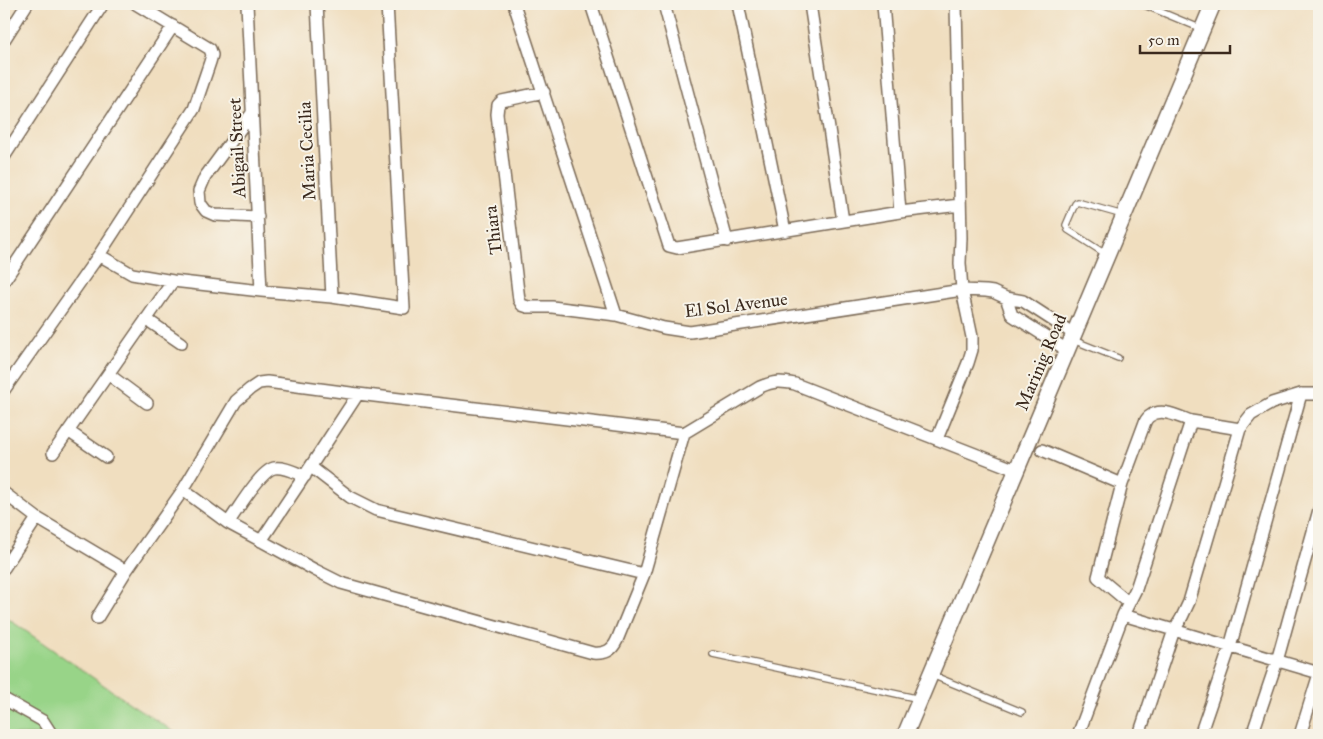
<svg xmlns="http://www.w3.org/2000/svg" width="1323" height="739" font-family="'IM FELL Great Primer',serif">
<style>
.green{fill:#98d488;stroke:#6a7f53}
.lines{fill:none;stroke-linecap:round;stroke-linejoin:round}
.service-casing{stroke:#7a6956;stroke-width:8}
.minor-casing{stroke:#7a6956;stroke-width:14}
.tertiary-casing{stroke:#7a6956;stroke-width:18}
.service{stroke:#fff;stroke-width:5.5}
.minor{stroke:#fff;stroke-width:11}
.tertiary{stroke:#fff;stroke-width:15}
.labels{text-anchor:middle;stroke-width:4;stroke-linejoin:round;paint-order:stroke}
.street-label{font-size:18px;fill:#3b2a1e;stroke:#f7f3e8}
</style>
<rect width="100%" height="100%" fill="#f7f3e8"/>
<filter id="ink" filterUnits="userSpaceOnUse"><feTurbulence type="fractalNoise" baseFrequency=".02" numOctaves="2"/><feDisplacementMap in="SourceGraphic" scale="10" xChannelSelector="R" yChannelSelector="G"/><feConvolveMatrix kernelMatrix="1 2 1 2 8 2 1 2 1" color-interpolation-filters="sRGB"/></filter>
<filter id="wash" filterUnits="userSpaceOnUse"><feTurbulence type="fractalNoise" baseFrequency=".0096" numOctaves="4" result="noise"/><feDisplacementMap in="SourceGraphic" scale="20" xChannelSelector="R" yChannelSelector="G"/><feGaussianBlur stdDeviation="1.12" result="paint"/><feColorMatrix in="noise" values="0 0 0 0 0 0 0 0 0 0 0 0 0 0 0 0 0 1.4 0 .05"/><feComposite in="paint" operator="in"/></filter>
<g filter="url(#wash)">
<rect width="100%" height="100%" fill="#f0debf"/>
<path class="green" d="M4 616 131 704 179 735H4Z"/>
</g>
<g filter="url(#ink)">
<g class="lines">
<g class="service-casing">
<path id="service" d="M1142 4 1202 29
M1107 255 1068 230 1066 225 1075 204 1077 202 1123 215
M1073 340 1118 358
M713 654 920 699
M932 675 1022 712"/>
</g>
<g class="minor-casing">
<path id="minor" d="M247 4 261 291
M317 4 332 297
M514 4 616 315 664 328 690 332 962 290 986 291 993 292 1006 298 1023 301 1074 334
M591 4 669 246 677 248 900 212 960 205
M664 4 727 241
M738 4 785 231
M810 4 843 221
M883 4 900 212
M4 40 27 4
M544 92 502 101 498 105 497 114 519 300 522 305 528 307H552L616 315
M252 113 205 177 199 191 200 203 206 211 215 215 258 217
M4 157 103 4
M99 255 132 274 173 281 261 291 332 297 404 308 387 4
M4 281 173 26
M1006 298 1012 315 1067 350
M146 319 181 343
M108 374 147 403
M4 390 99 255 194 109 210 62 212 55 210 49 136 4
M68 431 106 457
M937 439 968 363 972 350V337L962 290 960 263 961 238 956 4
M1042 450 1122 484
M53 453 173 281
M311 467 350 497 376 510 644 574
M183 490 228 523 315 570 341 583 593 653C605 654 612 651 617 640L644 574 684 433
M4 493 37 518 126 571
M228 523C237 511 260 471 274 468 283 466 296 473 305 476
M261 541 305 475 358 394
M4 568 37 518
M1129 603 1098 577 1122 484 1145 422C1146 420 1148 417 1150 416 1162 407 1179 417 1191 421
M1123 615 1136 589 1191 421 1240 429
M97 618 126 571 183 490 236 401 250 389 259 383 267 382 358 394 684 433 760 387C774 381 780 381 795 384L1016 470
M4 699 43 721 52 735
M1078 735 1123 615 1319 673
M1139 735 1174 630 1181 619 1189 602 1240 429 1251 415 1272 403 1301 394H1319
M1200 735 1230 647 1301 394
M1252 735 1277 661 1319 510
M1300 735 1319 674"/>
</g>
<g class="tertiary-casing">
<path id="tertiary" d="M905 735 1213 4"/>
</g>
<use href="#service" class="service"/>
<use href="#minor" class="minor"/>
<use href="#tertiary" class="tertiary"/>
</g>
</g>
<g class="labels">
<g class="street-label">
<text transform="translate(237 148) rotate(-93)" y="6">Abigail Street</text>
<text transform="translate(307 151) rotate(-93)" y="6">Maria Cecilia</text>
<text transform="translate(493 230) rotate(-97)" y="6">Thiara</text>
<text transform="translate(736 305) rotate(-7)" y="6">El Sol Avenue</text>
<text transform="translate(1041 362) rotate(-67)" y="6">Marinig Road</text>
</g>
</g>
<rect width="1323" height="739" fill="none" stroke="#f7f3e8" stroke-width="20"/>
<path d="M1140 45v8h90v-8" fill="none" stroke="#3b2a1e" stroke-width="2.5"/>
<text x="1148" y="45" font-size="15" fill="#3b2a1e" stroke="#f7f3e8" stroke-width="4" paint-order="stroke">50 m</text>
</svg>
